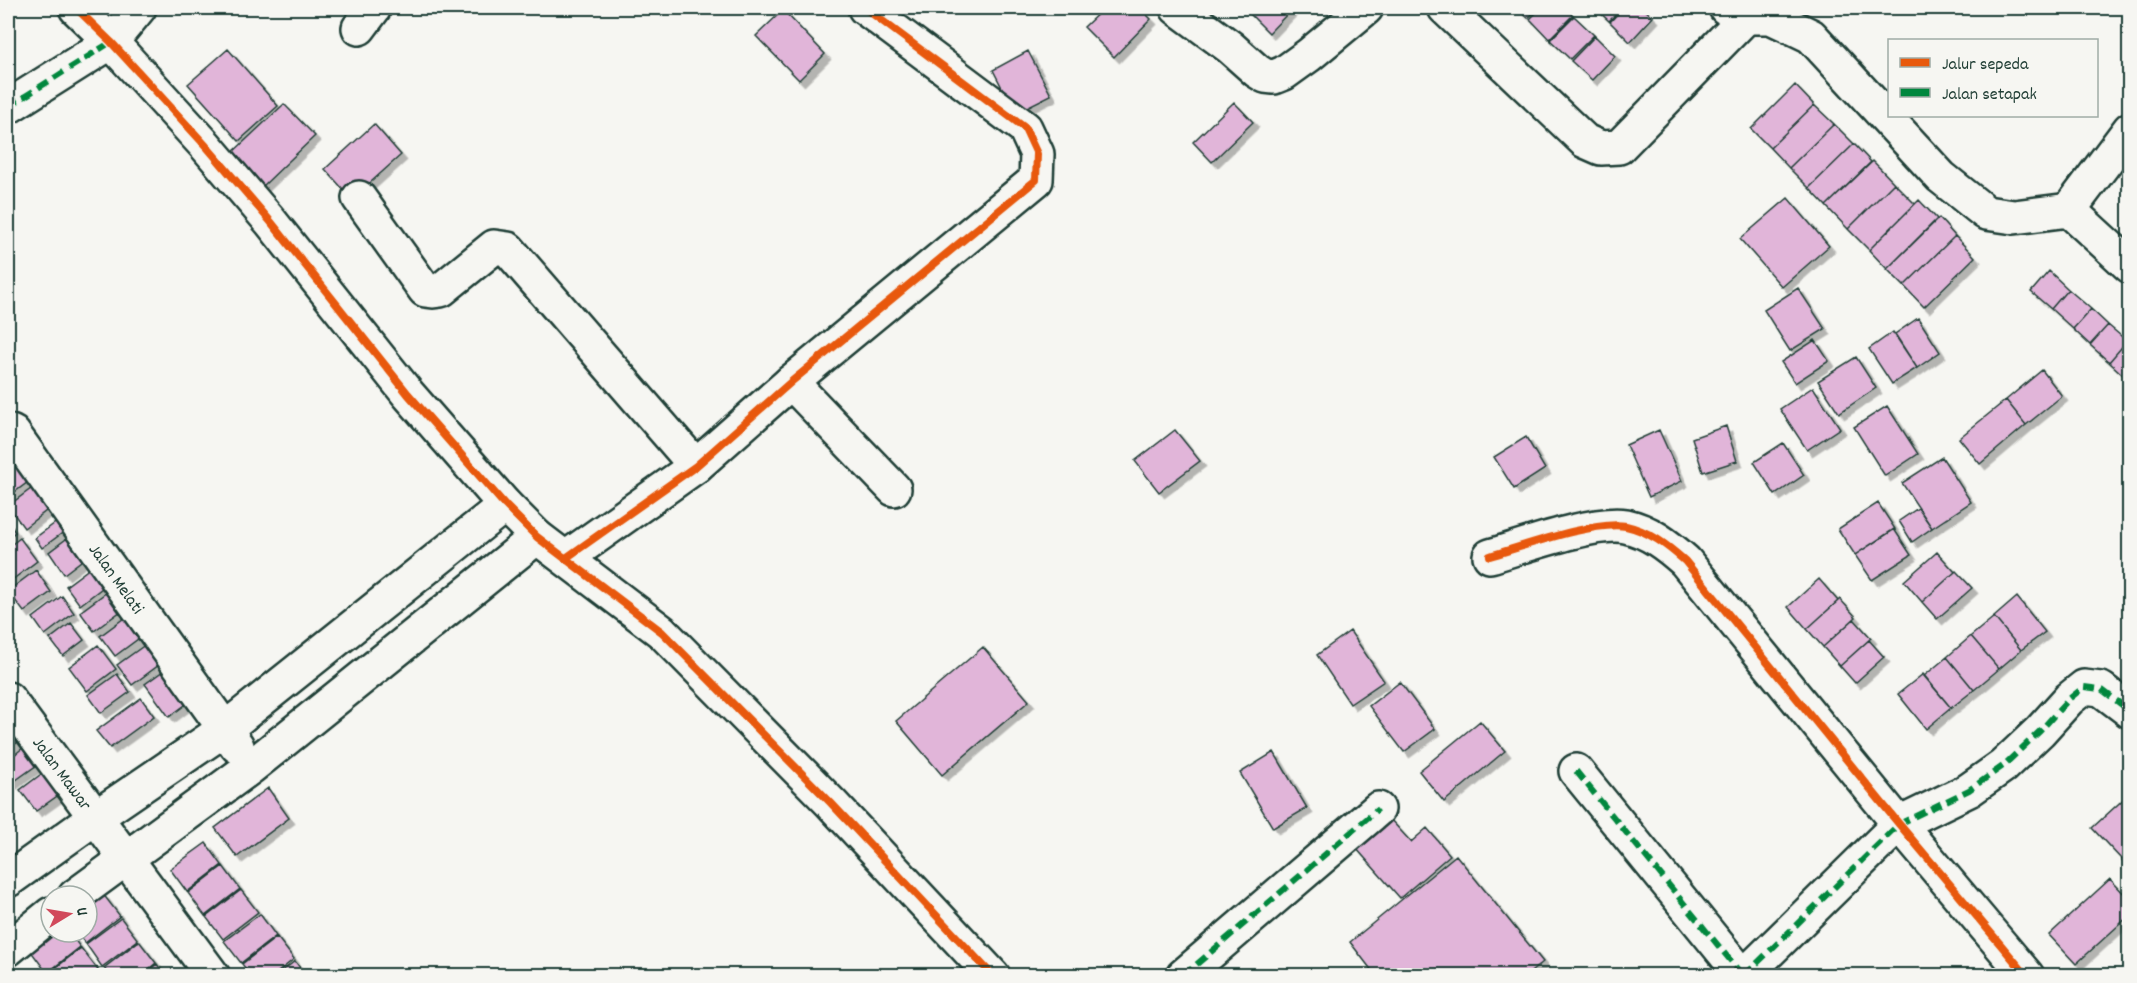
<svg xmlns="http://www.w3.org/2000/svg" width="2137" height="983" font-family="Dekko,sans-serif">
<style>
.building{fill:#e1b5d9;stroke:#1f3d34;stroke-width:1.5;filter:url(#shadow)}
.lines{fill:none;stroke-linecap:round;stroke-linejoin:round}
.minor-casing{stroke:#1f3d34;stroke-width:38}
.tertiary-casing{stroke:#1f3d34;stroke-width:38}
.minor{stroke:#f6f6f2;stroke-width:33}
.tertiary{stroke:#f6f6f2;stroke-width:33}
.quiet{stroke:#00873e;stroke-width:6;stroke-dasharray:12 6;stroke-linecap:butt}
.cycleway-casing{stroke:#f6f6f2;stroke-width:11}
.cycleway{stroke:#e8590c;stroke-width:8}
.labels{text-anchor:middle;stroke-width:6;stroke-linejoin:round;paint-order:stroke}
.street-label{font-size:18px;fill:#1f3d34;stroke:#f6f6f2}
</style>
<defs>
<filter id="shadow"><feDropShadow dx="5.5" dy="5.5" stdDeviation="0" flood-color="#0004"/></filter>
</defs>
<rect width="100%" height="100%" fill="#f6f6f2"/>
<filter id="ink" filterUnits="userSpaceOnUse"><feTurbulence type="fractalNoise" baseFrequency=".0167" numOctaves="2"/><feDisplacementMap in="SourceGraphic" scale="12" xChannelSelector="R" yChannelSelector="G"/><feConvolveMatrix kernelMatrix="1 2 1 2 8 2 1 2 1" color-interpolation-filters="sRGB"/></filter>
<g filter="url(#ink)">
<path class="building" d="M1104 8H1140L1151 19 1114 57 1084 27Z
M1256 8H1291L1292 9 1269 33 1250 14Z
M1517 8H1539L1528 18Z
M1541 8H1565L1573 15 1549 39 1530 19Z
M1595 8H1622L1609 21Z
M1623 8H1643L1653 17 1630 42 1610 22Z
M783 10 825 54 799 80 756 36Z
M1574 16 1594 35 1570 59 1550 40Z
M1595 36 1615 56 1592 80 1571 61Z
M228 49 278 106 239 141 188 84Z
M1028 51 1051 95 1015 113 993 70Z
M1795 85 1814 105 1770 148 1751 129Z
M1234 102 1253 122 1212 162 1193 142Z
M284 104 315 136 263 186 232 153Z
M1814 105 1834 124 1789 168 1770 148Z
M374 124 401 155 352 199 325 169Z
M1834 124 1854 144 1809 188 1789 168Z
M1854 144 1871 162 1826 206 1809 188Z
M1873 161 1894 183 1848 229 1826 206Z
M1894 183 1915 204 1869 250 1848 229Z
M1788 198 1829 246 1782 287 1740 239Z
M1919 200 1937 219 1887 269 1869 250Z
M1939 218 1955 236 1904 286 1887 269Z
M1955 236 1975 257 1924 307 1904 286Z
M2049 271 2068 289 2051 309 2031 292Z
M1798 288 1825 329 1790 351 1764 310Z
M2068 289 2091 309 2073 329 2051 309Z
M2091 309 2108 325 2090 345 2073 329Z
M1918 318 1940 352 1917 368 1895 334Z
M2108 325 2127 341 2109 362 2090 345Z
M1893 332 1917 368 1892 384 1869 349Z
M1815 340 1829 361 1795 383 1781 362Z
M2127 341 2130 344V365L2122 374 2109 362Z
M1856 357 1876 388 1839 413 1818 381Z
M2130 365V380L2122 374Z
M2042 370 2062 396 2026 425 2006 400Z
M1813 387 1840 428 1807 450 1780 409Z
M2006 400 2026 425 1980 464 1959 438Z
M1887 406 1918 454 1885 476 1854 427Z
M1726 426 1737 461 1703 472 1692 438Z
M1175 430 1200 461 1159 492 1135 461Z
M1659 430 1682 481 1649 497 1626 445Z
M1526 437 1545 469 1514 489 1494 457Z
M1783 443 1804 475 1775 495 1754 462Z
M1942 457 1971 502 1932 528 1902 483Z
M19 461 32 479 8 497V470Z
M39 483 55 504 24 528 8 506Z
M1878 503 1895 529 1855 555 1838 529Z
M1918 508 1932 528 1912 542 1899 521Z
M62 518 69 528 42 548 35 538Z
M8 522 15 532 8 538Z
M1894 529 1911 555 1872 580 1855 555Z
M78 530 94 551 64 574 49 552Z
M20 538 37 561 8 583V547Z
M1937 552 1955 572 1922 602 1904 581Z
M102 559 115 578 80 605 66 586Z
M36 570 51 592 24 612 8 591Z
M1956 571 1972 588 1937 619 1922 602Z
M1819 579 1838 601 1807 629 1788 607Z
M115 586 129 605 94 631 80 612Z
M62 596 74 613 45 635 33 618Z
M2017 597 2045 632 2021 650 1994 617Z
M1840 599 1856 617 1823 647 1807 629Z
M131 613 146 633 115 656 100 636Z
M1994 617 2021 650 1999 669 1971 636Z
M1854 619 1871 638 1840 666 1823 647Z
M71 623 84 640 63 656 50 639Z
M1350 631 1384 681 1350 704 1317 655Z
M1971 636 1999 669 1974 690 1947 657Z
M1869 640 1884 657 1855 683 1840 666Z
M149 642 163 662 132 685 117 665Z
M98 645 116 669 87 691 69 667Z
M983 647 1029 701 942 775 896 721Z
M1947 657 1974 690 1951 708 1924 676Z
M170 666 193 699 169 717 145 684Z
M117 674 130 692 101 713 88 695Z
M1923 674 1951 708 1926 729 1898 694Z
M1400 682 1435 729 1404 752 1369 706Z
M141 698 154 716 110 748 96 731Z
M1480 721 1505 751 1444 802 1419 771Z
M8 723 20 740 8 750Z
M24 747 37 765 9 785 8 783V760Z
M1274 752 1307 808 1273 828 1240 773Z
M44 772 60 794 36 811 20 790Z
M268 788 289 818 237 857 215 828Z
M2127 796 2130 798V855L2123 861 2092 828Z
M1390 819 1411 842 1427 828 1450 855 1400 898 1356 848Z
M206 843 222 865 187 892 170 869Z
M1456 855 1543 962 1526 976H1376L1350 942Z
M223 866 240 889 205 916 188 893Z
M2110 879 2130 900V915L2076 964 2049 935Z
M241 890 258 912 223 939 206 917Z
M103 894 120 916 85 943 76 932H87V906Z
M260 914 276 936 241 963 224 941Z
M121 918 138 940 102 967 86 944Z
M54 932H69L80 947 47 973 30 950Z
M277 937 294 959 273 976H251L242 964Z
M139 941 156 963 140 976H110L104 968Z
M81 948 98 970 91 976H49L48 974Z
M295 961 306 976H276Z
M157 964 165 976H142Z"/>
<g class="lines">
<g class="minor-casing">
<g id="minor">
<path d="M1177 8 1230 47 1257 71 1265 76 1274 77 1284 73 1309 55 1366 8"/>
<path d="M1445 8 1585 141 1601 148 1619 147 1746 17"/>
<path d="M1726 8 1746 17H1771L1811 36 1941 177 1986 213 2014 217 2069 210 2130 266"/>
<path d="M359 28 374 8"/>
<path d="M8 107 111 42 139 8"/>
<path d="M359 198 425 290 433 291 441 290 494 247 508 249 696 466"/>
<path d="M2069 210 2130 129"/>
<path d="M791 382 894 489"/>
<path id="s1" d="M8 431 13 433 237 746"/>
<path d="M1490 556C1521 547 1596 520 1626 526 1649 531 1667 545 1685 561L1899 824 2027 976"/>
<path d="M566 558 696 466 791 382 1036 180 1037 154 1025 128 865 8"/>
<path id="s2" d="M8 699 213 976"/>
<path d="M1576 771 1743 976"/>
<path d="M8 880 96 817 225 729 505 505"/>
<path d="M75 896 251 767 537 537"/>
<path d="M8 949 51 914"/>
<path d="M1183 976 1378 809"/>
<path d="M1744 976 1899 824 1969 790 2003 766 2040 731 2069 699 2084 687 2101 689 2130 711"/>
</g>
</g>
<g class="tertiary-casing">
<path id="tertiary" d="M76 8 111 42 206 146 271 222 408 394 505 505 537 537 662 632 831 803 993 976"/>
</g>
<use href="#minor" class="minor"/>
<use href="#tertiary" class="tertiary"/>
<path class="quiet" d="M8 107 111 42
M1576 771 1743 976
M1183 976 1378 809
M1744 976 1899 824 1969 790 2003 766 2040 731 2069 699 2084 687 2101 689 2130 711"/>
<g class="cycleway-casing">
<path id="cycleway" d="M76 8 111 42 206 146 271 222 408 394 505 505 537 537 662 632 831 803 993 976
M1490 556C1521 547 1596 520 1626 526 1649 531 1667 545 1685 561L1899 824 2027 976
M566 558 696 466 791 382 1036 180 1037 154 1025 128 865 8"/>
</g>
<use href="#cycleway" class="cycleway"/>
</g>
</g>
<g class="labels">
<g class="street-label">
<text dy="6" stroke="none"><textPath href="#s1" startOffset="184">Jalan Melati</textPath></text>
<text dy="6" stroke="none"><textPath href="#s2" startOffset="92">Jalan Mawar</textPath></text>
</g>
</g>
<rect width="2137" height="983" fill="none" stroke="#f6f6f2" stroke-width="30"/>
<rect x="15" y="15" width="2107" height="953" fill="none" stroke="#1f3d34" stroke-width="2" filter="url(#ink)"/>
<rect x="1888" y="39" width="210" height="78" fill="#f6f6f2" stroke="#a0aca6" stroke-width="1.5"/>
<rect x="1900" y="58" width="30" height="9" fill="#e8590c" stroke="#a0aca6" stroke-width="1.5"/>
<text x="1942" y="69" font-size="18" fill="#1f3d34">Jalur sepeda</text>
<rect x="1900" y="88" width="30" height="9" fill="#00873e" stroke="#a0aca6" stroke-width="1.5"/>
<text x="1942" y="99" font-size="18" fill="#1f3d34">Jalan setapak</text>
<g transform="translate(69 914) rotate(79)"><circle r="28" fill="#f6f6f2" stroke="#a0aca6" stroke-width="1.5"/>
<path d="M0-4.5L10 22L0 15L-10 22Z" fill="#d1495b"/>
<text y="-9" font-size="16" font-weight="bold" text-anchor="middle" fill="#1f3d34">U</text>
</g>
</svg>
